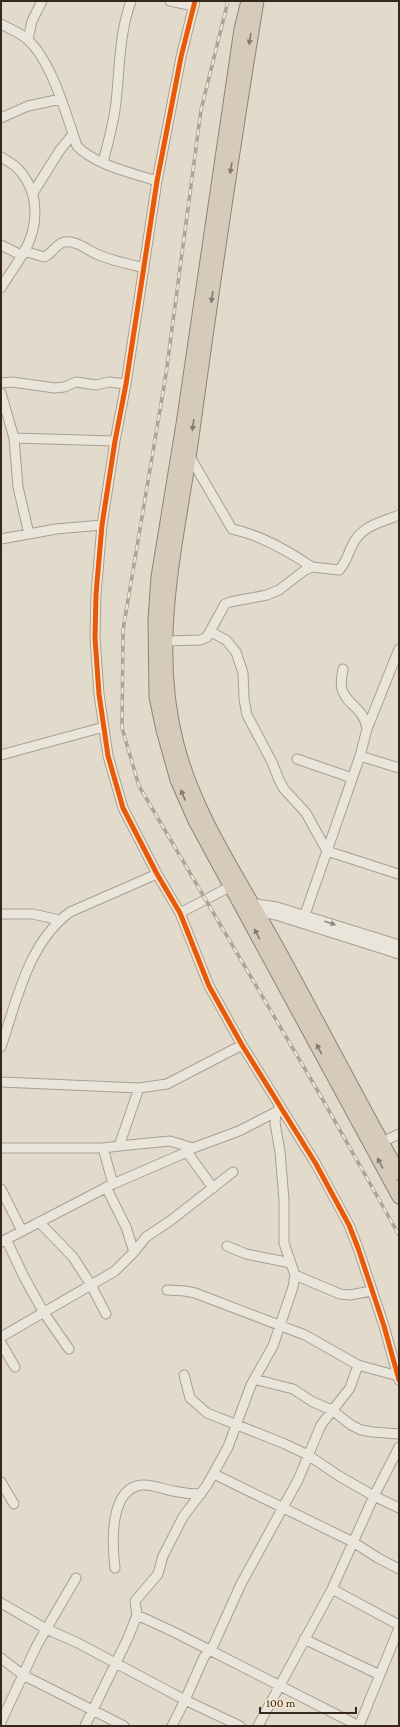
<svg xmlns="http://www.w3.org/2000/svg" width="400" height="1727" font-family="'Crimson Pro',serif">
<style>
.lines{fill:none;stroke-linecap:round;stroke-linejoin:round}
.minor-casing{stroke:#a79f94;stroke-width:11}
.highway-casing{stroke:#8c847a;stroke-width:15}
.minor{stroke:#eae5db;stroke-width:9}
.highway{stroke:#d6cabb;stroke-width:13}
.rail-casing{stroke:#a9a49c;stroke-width:3.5}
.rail{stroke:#f5e8ce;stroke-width:2;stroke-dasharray:6;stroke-linecap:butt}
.cycleway-casing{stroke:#f5e8ce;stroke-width:8}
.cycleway{stroke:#e8590c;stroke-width:5}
.oneway{fill:#86786c}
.oneway2{fill:#90867c}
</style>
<rect width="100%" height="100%" fill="#e2daca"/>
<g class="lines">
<g class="minor-casing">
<path id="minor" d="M170 1 194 6
M195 1 181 57 157 181 126 384 115 441 102 525 96 594 95 638 99 694 108 756 123 808 157 874 180 913 209 986 242 1045 316 1164 349 1225 358 1248 384 1326 399 1380
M1 24C10 29 21 33 28 40 52 62 66 114 77 146 95 165 132 173 157 181
M28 39 32 21 42 1
M1 118 28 106 61 99
M1 157C7 161 14 164 18 169 40 192 39 226 24 252 17 264 8 276 1 288
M103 162C108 143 114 122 116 102 120 67 119 34 131 1
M33 193 60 150 73 134
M1 245 21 255
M24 251 44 257C52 254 56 244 64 242 77 240 88 251 99 255 113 261 129 264 144 268
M1 383 12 382 55 388 64 387 76 382 96 385 109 382 126 384
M1 393 14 438 115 441
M14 438 18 487 29 534
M189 455 232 529C261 535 288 551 312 567
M1 539 56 529 102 525
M211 632 226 640 236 652 243 673 244 699 247 715 272 762 279 780 284 789 306 813 327 851 398 874
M165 641 200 640 207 637 225 604 230 602 267 595 279 590 305 570 312 567 339 570C347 562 348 552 354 542 364 525 382 522 399 515
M343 669C342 676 340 682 342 689 346 705 364 707 367 729
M1 755 104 727
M360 756 367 729 399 649
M297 759 352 778
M251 903 277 907 399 945
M257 911 276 915 399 954
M180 913 235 884
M1 914H33L59 920
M302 923 360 756 399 768
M1 1047C17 1000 28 943 70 912L157 874
M1 1082 139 1088 167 1084 242 1045
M382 1142 399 1134
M119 1146 170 1141 193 1148
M1 1148H103L119 1146 139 1088
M103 1148 113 1184
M187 1152 213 1188
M106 1187 126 1227 134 1252
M1 1189 22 1231
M39 1222 73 1257 91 1285 106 1314
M6 1239 24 1277 44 1313 69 1349
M1 1242 113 1184 187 1152 193 1148 239 1131 276 1112
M227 1246 246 1254 291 1263
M295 1275 340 1294 350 1295 371 1291
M167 1290 185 1291 195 1293 305 1335 358 1365 398 1376
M1 1337 115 1271 134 1252 146 1237 170 1221 233 1172
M1 1343 15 1367
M184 1375 190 1398 207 1413 285 1444 308 1455 339 1476 374 1496 399 1508
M254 1379 293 1389 313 1402 332 1410 351 1425 361 1430 373 1432 399 1434
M214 1474 353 1542 378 1558 399 1569
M1 1482 14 1504
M115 1568C112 1544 109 1488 142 1485 152 1484 163 1489 173 1491 182 1493 191 1494 201 1494
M332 1589 399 1625
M1 1603 46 1629 76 1642 185 1700 240 1726
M137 1615 176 1633 359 1726
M304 1639 380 1675
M1 1658 23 1675 124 1726
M1 1722 37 1645 76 1578
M85 1726 128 1638 137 1615 135 1601 158 1574 163 1556 183 1517 207 1485 228 1447 251 1385 273 1346 293 1287 295 1275 284 1243V1200L280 1152 275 1123 276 1112 280 1107
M172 1726 185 1700 204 1657 213 1646 241 1584 298 1480 321 1425 350 1388 358 1365
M258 1726 332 1589 374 1496 399 1447
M359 1726 399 1628"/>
</g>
<g class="highway-casing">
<path id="highway" d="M248 1 241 29 183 424 158 577 155 619 156 697 163 730 177 780 195 821 399 1197
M257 1C233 146 212 291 192 437 178 540 150 640 177 744 195 814 237 875 272 938 315 1016 356 1095 399 1173"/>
</g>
<use href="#minor" class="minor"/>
<use href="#highway" class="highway"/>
<g class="rail-casing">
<path id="rail" d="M228 1 201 110 166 374 123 630 122 728 139 786 319 1093 399 1235"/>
</g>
<use href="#rail" class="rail"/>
<g class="cycleway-casing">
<path id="cycleway" d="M195 1 181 57 157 181 126 384 115 441 102 525 96 594 95 638 99 694 108 756 123 808 157 874 180 913 209 986 242 1045 316 1164 349 1225 358 1248 384 1326 399 1380"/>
</g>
<use href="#cycleway" class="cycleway"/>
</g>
<defs><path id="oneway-solid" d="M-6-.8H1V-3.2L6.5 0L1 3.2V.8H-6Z"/></defs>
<g class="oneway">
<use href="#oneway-solid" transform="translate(250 39) rotate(99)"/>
<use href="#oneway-solid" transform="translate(231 168) rotate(99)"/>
<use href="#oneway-solid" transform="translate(212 297) rotate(99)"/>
<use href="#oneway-solid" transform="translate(193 425) rotate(98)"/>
<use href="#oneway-solid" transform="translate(183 795) rotate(-113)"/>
<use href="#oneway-solid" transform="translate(257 934) rotate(-118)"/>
<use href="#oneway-solid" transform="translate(319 1049) rotate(-118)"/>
<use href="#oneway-solid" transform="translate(380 1163) rotate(-118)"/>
</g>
<use class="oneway2" href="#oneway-solid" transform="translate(330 923) rotate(18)"/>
<rect width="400" height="1727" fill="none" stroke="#35271c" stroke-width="4"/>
<path d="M260 1707v6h96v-6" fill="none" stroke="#35271c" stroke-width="2"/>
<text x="266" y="1707" font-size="12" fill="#35271c" stroke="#f5e8ce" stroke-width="3" paint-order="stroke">100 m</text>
</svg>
